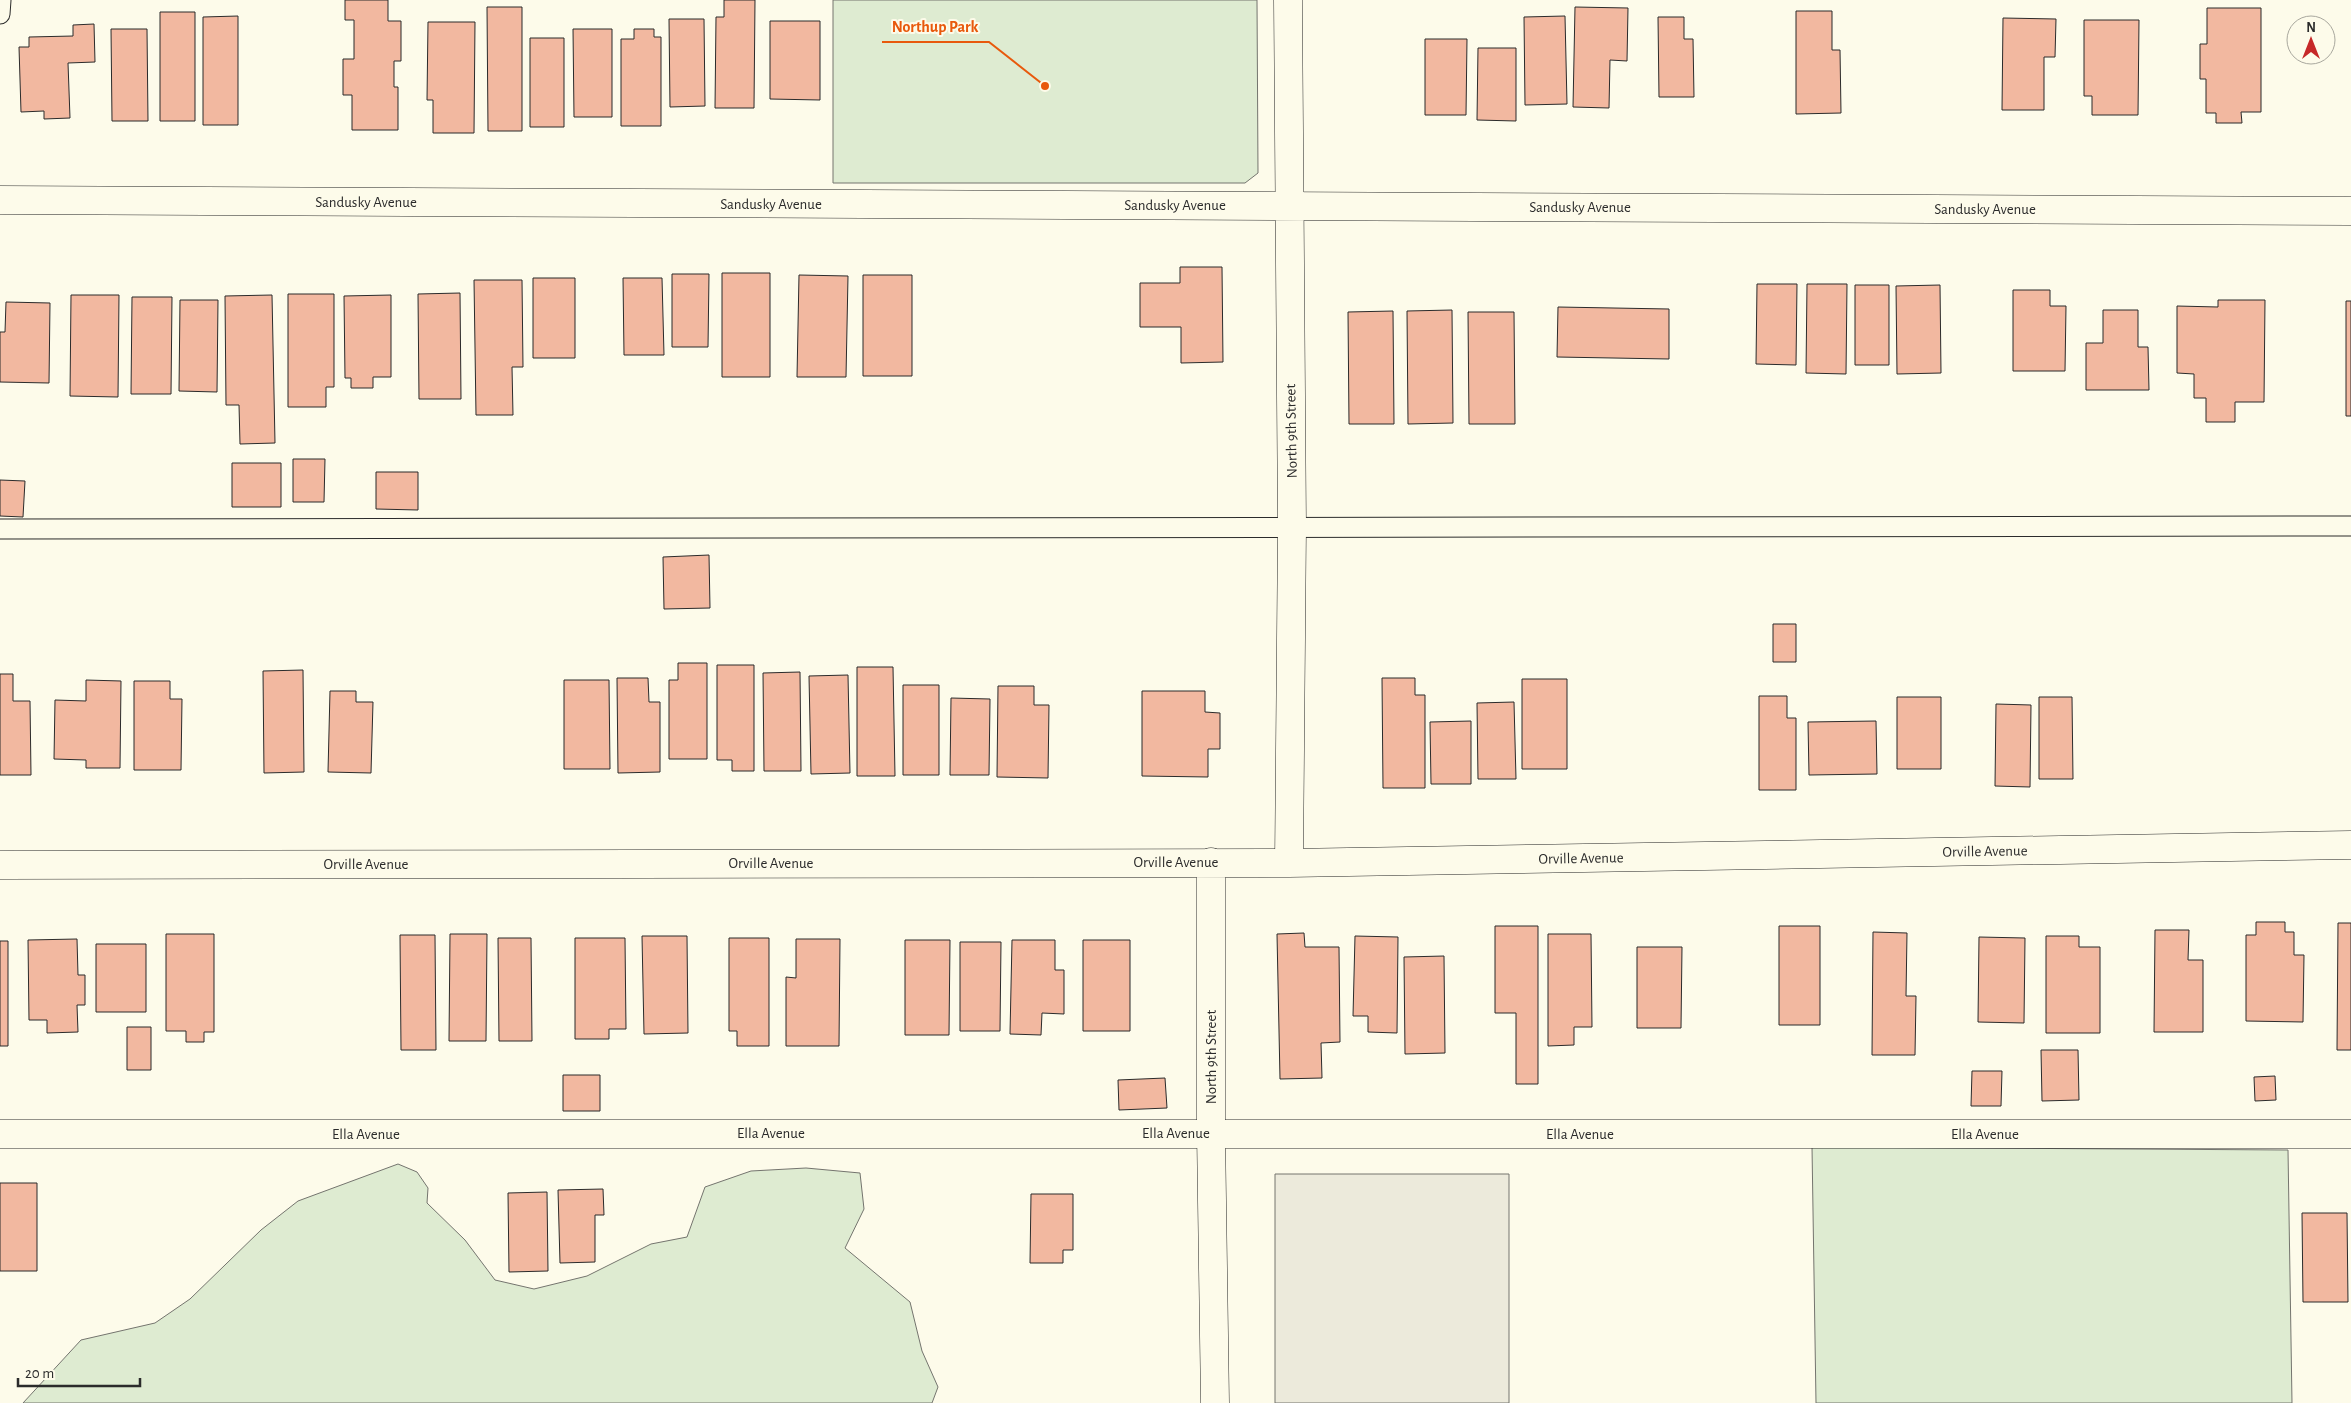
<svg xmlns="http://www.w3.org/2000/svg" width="2351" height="1403" font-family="'Alegreya Sans',sans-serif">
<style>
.green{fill:#deebd1;stroke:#74746e}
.parking{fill:#eceadb;stroke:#74746e}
.building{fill:#f2b8a0;stroke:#2b2b2b}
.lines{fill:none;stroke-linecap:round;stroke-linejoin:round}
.lane-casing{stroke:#2b2b2b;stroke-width:21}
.street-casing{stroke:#2b2b2b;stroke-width:29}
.lane{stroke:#fdfbea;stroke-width:19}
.street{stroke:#fdfbea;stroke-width:28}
.labels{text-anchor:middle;stroke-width:4;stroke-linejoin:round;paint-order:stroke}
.street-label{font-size:15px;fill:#2b2b2b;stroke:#fdfbea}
.leader{fill:none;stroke:#e8590c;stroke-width:2}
.callout-dot{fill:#e8590c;stroke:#fdfbea;stroke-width:2}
.callout-label{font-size:16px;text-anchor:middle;font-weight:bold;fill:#e8590c;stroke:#fdfbea;stroke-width:4;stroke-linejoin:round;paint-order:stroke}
</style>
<rect width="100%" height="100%" fill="#fdfbea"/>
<path class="green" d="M833 0H1257L1258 173 1245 183H833Z
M1812 1147 2288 1150 2292 1403H1816Z
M398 1164 417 1172 428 1188 427 1203 465 1240 495 1280 534 1289 587 1276 651 1244 687 1237 705 1187 751 1171 806 1168 860 1173 864 1209 845 1248 910 1302 922 1351 938 1387 932 1403H23L81 1340 155 1323 190 1299 261 1230 298 1201Z"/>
<path class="parking" d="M1275 1174H1509V1403H1275Z"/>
<path class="building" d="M345 0H388V21H401V61H394V87H398V130H352V95H343V59H354V20H345Z
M724 0H755L754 108H715L716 17H724Z
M487 7H522V131H488Z
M1575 7 1628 8 1627 61 1610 60 1609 108 1573 107Z
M2207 8H2261V112H2241L2242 123H2216V113H2206V79H2200V44H2207Z
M1796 11H1832V50H1840L1841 113 1796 114Z
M160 12H195V121H160Z
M238 16V125H203V17Z
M1565 16 1567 104 1525 105 1524 17Z
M1658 17H1684V39H1693L1694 97H1659Z
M2003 18 2056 19 2055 57H2044V110H2002Z
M669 19H704L705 106 670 107Z
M2084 20H2139L2138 115H2092V96H2084Z
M770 21H820V100L770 99Z
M428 22H475L474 133H433V100H427Z
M94 24 95 62 68 63 70 118 44 119V111L21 112 19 47H29V37L73 36V25Z
M111 29H147L148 121H112Z
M573 29H612V117H574Z
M634 29H654V37H661V126H621V39H634Z
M530 38H564V127H530Z
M1425 39H1467L1466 115H1425Z
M1478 48H1516V121L1477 120Z
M1180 267H1222L1223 362 1181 363V327H1140V283H1180Z
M722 273H770V377H722Z
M672 274H709L708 347H672Z
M799 275 848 276 846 377H797Z
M863 275H912V376H863Z
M533 278H575V358H533Z
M623 278H662L664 355H624Z
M474 280H522L523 367H512L513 415H476Z
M1757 284H1797L1796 365 1756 364Z
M1807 284H1847L1846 374 1806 373Z
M1855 285H1889V365H1855Z
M1940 285 1941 373 1897 374 1896 286Z
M2013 290H2050V306H2066L2065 371H2013Z
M460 293 461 399H419L418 294Z
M288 294H334V387H326V407H288Z
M71 295H119L118 397 70 396Z
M272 295 275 443 240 444 239 405H226L225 296Z
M391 295V377H373V388H351V378H345L344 296Z
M132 297H172L171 394H131Z
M180 300H218L217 392 179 391Z
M2218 300H2265L2264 402H2235V422H2206V398H2194V374L2177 373V306L2218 307Z
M2346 301H2351V416H2346Z
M6 302 50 303 49 383 0 382V332H5Z
M1558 307 1669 309V359L1557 357Z
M1452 310 1453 423 1408 424 1407 311Z
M2103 310H2138V347H2148L2149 390H2086V343H2103Z
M1393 311 1394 424H1349L1348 312Z
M1468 312H1514L1515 424H1469Z
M293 459H325L324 502H293Z
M232 463H281V507H232Z
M376 472H418V510L376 509Z
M0 480 25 481 23 517 0 516Z
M709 555 710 608 664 609 663 557Z
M1773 624H1796V662H1773Z
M678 663H707V759H669V680H678Z
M717 665H754V771H732V760H717Z
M857 667H893L895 776H857Z
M303 670 304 772 264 773 263 671Z
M800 672 801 771H764L763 673Z
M0 674H13V701H30L31 775H0Z
M848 675 850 773 811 774 809 676Z
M617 678H648L649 702H660V772L618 773Z
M1382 678H1415V695H1425V788H1383Z
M1522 679H1567V769H1522Z
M86 680 121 681 120 768H86V760L54 759 55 700 86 701Z
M564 680H609L610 769H564Z
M134 681H170V699H182L181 770H134Z
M903 685H939V775H903Z
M998 686H1034V705H1049L1048 778 997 777Z
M330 691H356V702H373L371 773 328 772Z
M1142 691H1205V712L1220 713V749H1208V777L1142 776Z
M1759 696H1787V718H1796V790H1759Z
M1897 697H1941V769H1897Z
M2039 697H2072L2073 779H2039Z
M951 698 990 699 989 775H950Z
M1514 702 1516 779H1478L1477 703Z
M1996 704 2031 705 2030 787 1995 786Z
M1471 721V784H1431L1430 722Z
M1876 721 1877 774 1809 775 1808 722Z
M2256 922H2285V932H2294V955H2304L2303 1022 2246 1021V935H2256Z
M2338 923H2351V1050H2337Z
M1495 926H1538V1084H1516V1013H1495Z
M1779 926H1820V1025H1779Z
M2155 930H2189L2188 960H2203V1032H2154Z
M1873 932 1907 933 1906 996H1916L1915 1055H1872Z
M1304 933 1305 947H1339L1340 1042 1321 1043 1322 1078 1280 1079 1277 934Z
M166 934H214V1032H204V1042H186V1031H166Z
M450 934H487L486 1041H449Z
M1548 934H1591L1592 1027H1574V1045L1548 1046Z
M400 935H435L436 1050H401Z
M642 936H687L688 1033 644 1034Z
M1355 936 1398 937 1397 1033 1368 1032V1016H1353Z
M2046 936H2079V947H2100V1033H2046Z
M1979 937 2025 938 2024 1023 1978 1022Z
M498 938H531L532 1041H499Z
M575 938H625L626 1029H609V1039H575Z
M729 938H769V1046H737V1031H729Z
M77 939 78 975H85V1005H77L78 1032 47 1033V1020H29L28 940Z
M796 939H840L839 1046H786V977L796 978Z
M905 940H950L949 1035H905Z
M1012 940H1055V970H1064V1014L1042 1013 1041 1035 1010 1034Z
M1083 940H1130V1031H1083Z
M0 941H8V1046H0Z
M960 942H1001L1000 1031H960Z
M96 944H146V1012H96Z
M1637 947H1682L1681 1028H1637Z
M1444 956 1445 1053 1405 1054 1404 957Z
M127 1027H151V1070H127Z
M2041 1050H2078L2079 1100 2042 1101Z
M1972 1071H2002L2001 1106H1971Z
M563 1075H600V1111H563Z
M2275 1076 2276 1100 2255 1101 2254 1077Z
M1165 1078 1167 1108 1119 1110 1118 1080Z
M0 1183H37V1271H0Z
M603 1189 604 1215H595V1262L560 1263 558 1190Z
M547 1192 548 1271 509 1272 508 1193Z
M1031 1194H1073V1250H1063V1263H1030Z
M2302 1213H2347L2348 1302H2303Z"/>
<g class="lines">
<g class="lane-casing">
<path id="lane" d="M0 14 1 0
M0 529 2351 526"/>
</g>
<g class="street-casing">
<path id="street" d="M1288 0 1292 527 1289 863
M0 200 2351 211
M1211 862V1133L1215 1403
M0 865 1289 863 2351 845
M0 1134H2351"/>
</g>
<use href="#lane" class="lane"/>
<use href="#street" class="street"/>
</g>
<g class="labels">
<g class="street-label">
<text x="366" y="207">Sandusky Avenue</text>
<text x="771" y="209">Sandusky Avenue</text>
<text x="1175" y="210">Sandusky Avenue</text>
<text x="1580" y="212">Sandusky Avenue</text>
<text x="1985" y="214">Sandusky Avenue</text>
<text transform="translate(1291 431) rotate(-91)" y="5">North 9th Street</text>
<text transform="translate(1985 851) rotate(-1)" y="5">Orville Avenue</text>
<text transform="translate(1581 858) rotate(-1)" y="5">Orville Avenue</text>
<text x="1176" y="867">Orville Avenue</text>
<text x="771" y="868">Orville Avenue</text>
<text x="366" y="869">Orville Avenue</text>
<text transform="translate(1211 1057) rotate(-90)" y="5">North 9th Street</text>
<text x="771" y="1138">Ella Avenue</text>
<text x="1176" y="1138">Ella Avenue</text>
<text x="366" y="1139">Ella Avenue</text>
<text x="1580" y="1139">Ella Avenue</text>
<text x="1985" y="1139">Ella Avenue</text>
</g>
</g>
<path class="leader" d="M1045 86L989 42H882"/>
<circle class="callout-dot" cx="1045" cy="86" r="5"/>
<g class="callout-label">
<text x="935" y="32">Northup Park</text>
</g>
<g transform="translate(2311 40)"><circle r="24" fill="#fdfbea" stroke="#a9a89e"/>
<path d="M0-4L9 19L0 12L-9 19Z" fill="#c62828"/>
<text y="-8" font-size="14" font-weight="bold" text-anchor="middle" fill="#2b2b2b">N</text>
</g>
<path d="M18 1378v8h122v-8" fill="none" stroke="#2b2b2b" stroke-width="2.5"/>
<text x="25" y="1378" font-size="15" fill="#2b2b2b" stroke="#fdfbea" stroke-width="4" paint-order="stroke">20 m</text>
</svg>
